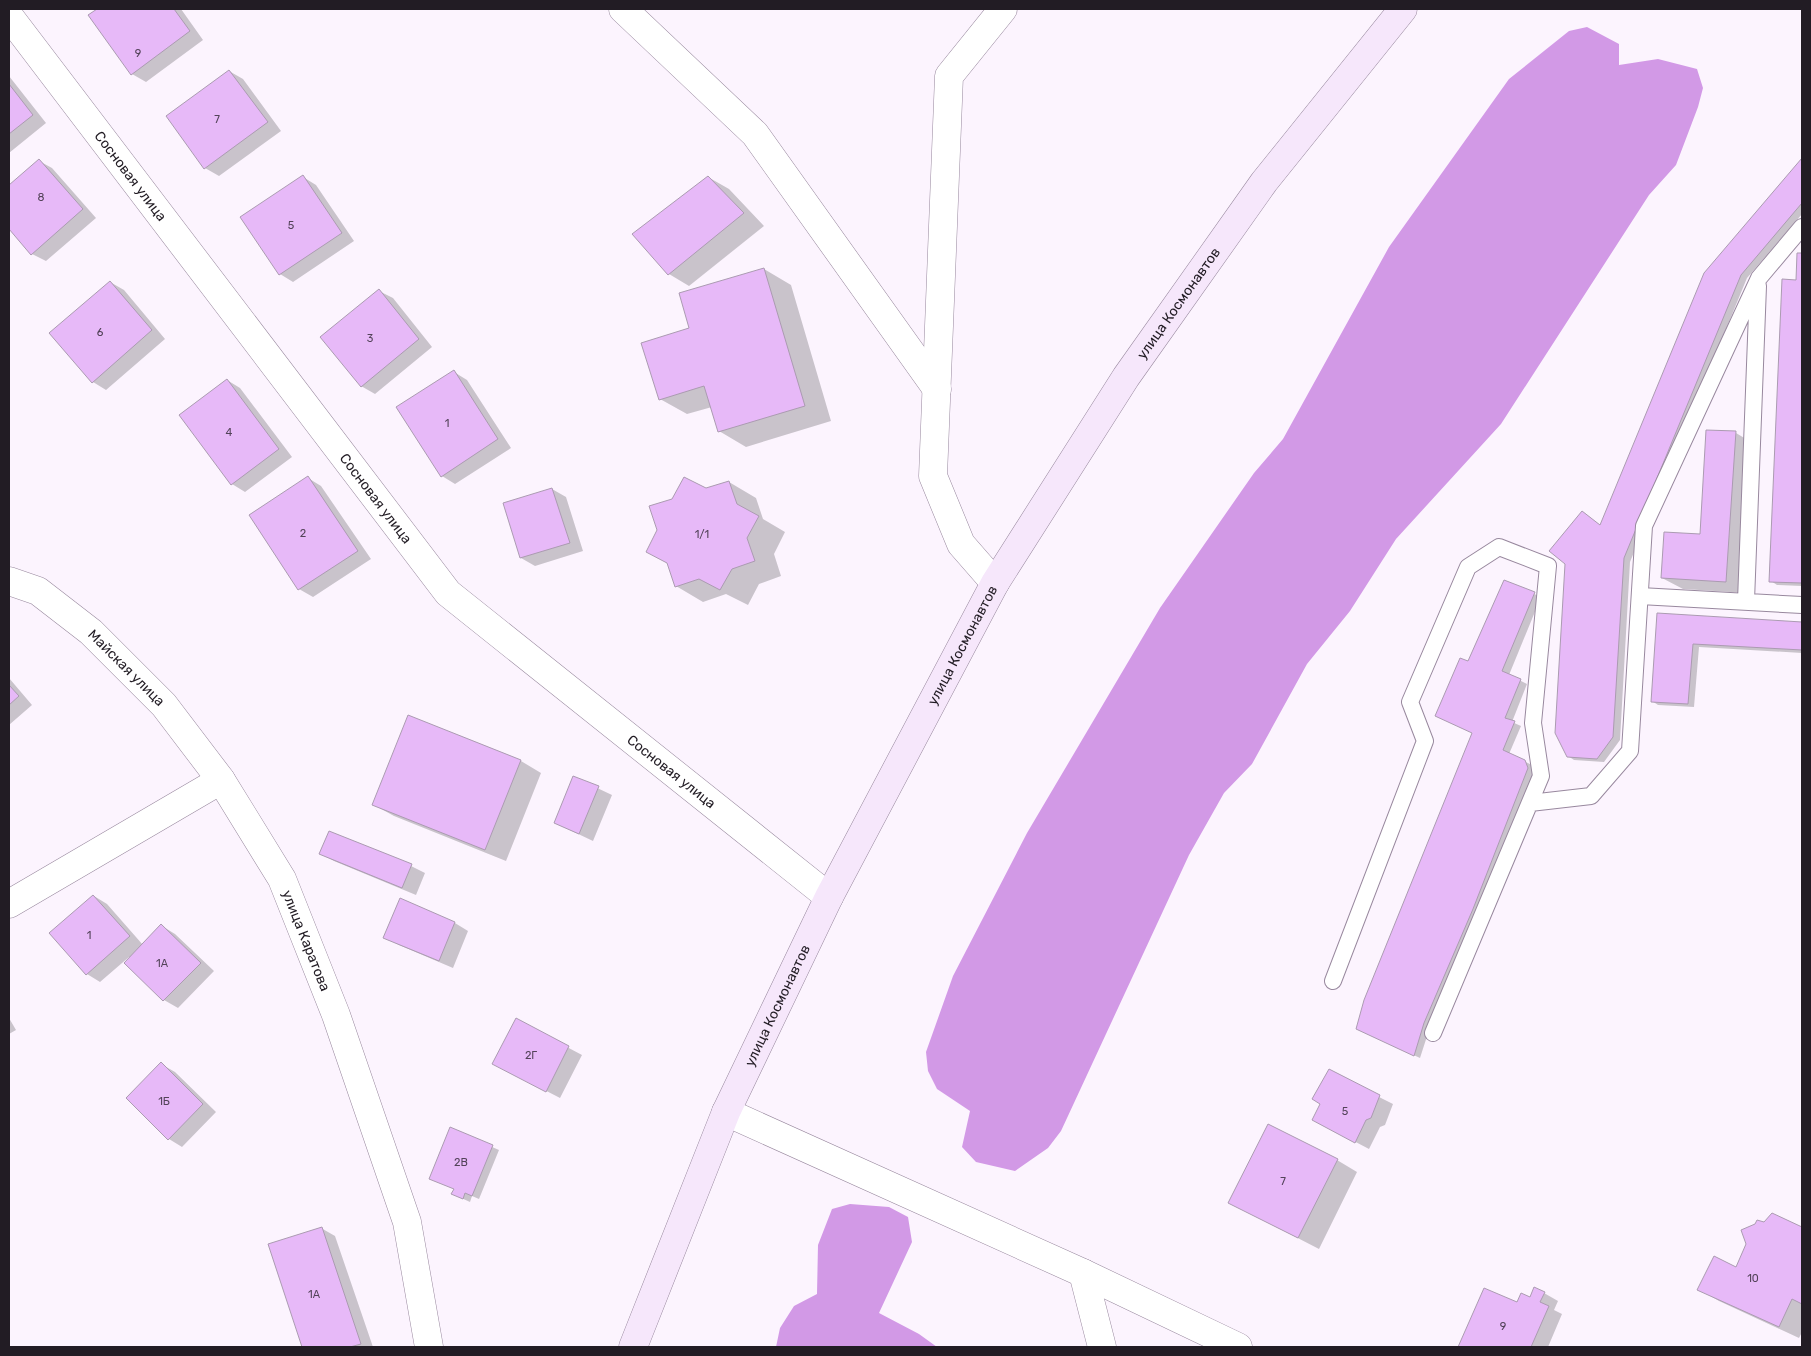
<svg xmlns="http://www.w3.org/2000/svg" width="1811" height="1356" font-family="Rubik,sans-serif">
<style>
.forest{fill:#d299e6}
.shadow{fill:#0003}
.building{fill:#e7b9f8;stroke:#ab9bb1}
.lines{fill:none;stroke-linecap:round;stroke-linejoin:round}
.service-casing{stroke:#98889e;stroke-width:18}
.minor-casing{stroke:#98889e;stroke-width:29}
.tertiary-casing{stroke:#98889e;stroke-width:29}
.secondary-casing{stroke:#98889e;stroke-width:29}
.service{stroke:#fff;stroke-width:16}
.minor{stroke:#fff;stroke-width:28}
.tertiary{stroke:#fff;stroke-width:28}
.secondary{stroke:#f6e7fb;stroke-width:28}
.labels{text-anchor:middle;stroke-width:5;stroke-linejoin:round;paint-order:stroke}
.number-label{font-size:11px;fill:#534359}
.street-label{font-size:14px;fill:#221c24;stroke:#fff}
</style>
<rect width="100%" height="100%" fill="#fcf4fe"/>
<path class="forest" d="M1587 27 1619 44V65L1658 59 1697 69 1703 88 1698 107 1676 165 1649 195 1501 424 1396 539 1350 611 1307 664 1252 764 1224 793 1189 855 1061 1131 1048 1148 1015 1171 976 1162 962 1147 970 1111 937 1089 928 1071 926 1052 953 976 1027 833 1160 608 1254 473 1283 439 1389 247 1509 79 1569 31Z
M850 1204 889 1207 908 1217 912 1242 879 1313 919 1334 937 1347H776L780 1328 794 1306 817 1294 818 1245 832 1209Z"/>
<path class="shadow" d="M99 9H181L203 40 146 82 132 74 90 16Z
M229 71 243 79 281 131 219 176 205 168Z
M9 76 46 123 9 153Z
M1802 160V214L1747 278 1630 562 1620 740 1604 762 1574 760 1568 756 1583 512 1601 526 1705 273Z
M39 161 52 168 96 218 46 261 32 254 9 227V187Z
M303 177 316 185 354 241 293 282 280 274Z
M708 177 729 189 764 226 689 286 669 274 633 234Z
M1799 254H1802V586L1777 585 1771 581Z
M764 269 791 285 831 421 746 447 719 431 712 407 687 414 660 399 691 329Z
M110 282 124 290 165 339 106 390 93 382Z
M379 291 393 298 432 347 375 394 361 386Z
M454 372 467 380 511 448 455 484 442 476Z
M227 380 240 388 292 457 245 492 232 484Z
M1736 433 1756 445 1747 593 1683 589 1662 578 1701 535Z
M308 478 321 486 371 559 313 597 299 589Z
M729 482 756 498 763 519 785 532 774 554 781 576 759 584 748 605 726 594 703 602 676 586 706 489Z
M552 489 566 497 583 551 535 566 521 558Z
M1534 594 1541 597 1509 675 1527 684 1512 722 1521 726 1509 754 1532 765 1535 773 1430 1027 1420 1058 1364 1032 1473 733 1469 663Z
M1658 614 1802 623V653L1699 647 1694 707 1658 705 1652 701Z
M9 678 32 705 9 725Z
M521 761 541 773 506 861 394 816 374 805Z
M574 777 612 795 593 841 555 823Z
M321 854 411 866 425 873 416 895 334 861Z
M94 896 107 904 143 945 162 926 175 934 214 971 178 1008 164 1000 125 963 130 958 129 957 100 982 87 974Z
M455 923 468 931 453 968 399 945 385 937Z
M9 1018 16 1030 9 1034Z
M516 1020 582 1055 560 1098 508 1071Z
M161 1064 175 1072 216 1112 182 1147 169 1139Z
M1379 1097 1393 1104 1385 1125 1380 1127 1369 1149 1327 1127Z
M451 1129 499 1150 479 1199 472 1196 470 1202 459 1197 455 1189Z
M1337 1160 1357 1172 1319 1249 1230 1203Z
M1772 1214 1802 1229V1332L1799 1338 1719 1301 1699 1289 1737 1268 1764 1224Z
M321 1228 335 1236 373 1347H304L270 1245Z
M1484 1290 1517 1304 1544 1293 1558 1301 1554 1310 1562 1314 1548 1347H1459Z"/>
<path class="building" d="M97 9H174L190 31 131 75 88 15Z
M229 70 268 122 204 169 166 116Z
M9 84 33 115 9 134Z
M1802 158V203L1741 275 1624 558 1613 737 1597 759 1567 757 1555 733 1565 564 1549 551 1582 511 1600 525 1704 273Z
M39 159 83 209 31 255 9 229V185Z
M303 175 342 233 279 275 240 217Z
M708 176 744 213 668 275 632 234Z
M1797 253H1802V583L1769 582 1782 279 1796 280Z
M764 268 805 406 718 432 704 386 659 400 641 343 689 328 679 293Z
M110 281 152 330 92 383 49 333Z
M379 289 419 339 361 387 320 337Z
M454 370 498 439 441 477 396 407Z
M227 379 279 449 231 485 179 415Z
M1706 430 1736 431 1726 582 1661 578 1664 532 1700 534Z
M308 476 358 551 298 590 249 515Z
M684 477 706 488 729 481 737 504 759 516 747 538 755 561 732 569 720 590 699 579 675 587 667 563 646 552 657 530 649 506 672 499Z
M552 488 570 543 520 558 503 503Z
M1504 580 1535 592 1502 671 1521 679 1505 718 1515 721 1503 750 1525 760 1528 768 1473 909 1424 1023 1414 1056 1356 1029 1364 1000 1472 733 1435 716 1460 658 1468 661Z
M1657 613 1802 622V650L1693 644 1688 704 1651 702Z
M9 685 19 696 9 705Z
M408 715 521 760 485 850 372 805Z
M573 776 599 786 579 834 554 823Z
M329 831 412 864 402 888 319 854Z
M93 895 130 936 86 975 49 933Z
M400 898 455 922 439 961 383 938Z
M161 924 201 963 163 1001 124 963Z
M516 1018 569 1046 546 1092 492 1064Z
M161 1062 203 1104 168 1140 126 1098Z
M1329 1069 1380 1095 1371 1118 1366 1120 1355 1143 1312 1120 1320 1104 1312 1099Z
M1268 1124 1338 1159 1298 1238 1228 1203Z
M450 1127 493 1145 472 1196 465 1193 463 1199 451 1194 454 1189 429 1179Z
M1772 1213 1802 1227V1304L1792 1299 1779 1327 1697 1290 1714 1256 1736 1267 1746 1244 1741 1230 1755 1224 1757 1220 1764 1222Z
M322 1227 361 1344 350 1347H302L268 1244Z
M1534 1287 1545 1292 1540 1302 1549 1306 1531 1347H1458L1484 1288 1517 1302 1521 1293 1530 1297Z"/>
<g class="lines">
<g class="service-casing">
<path id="service" d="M1640 596 1802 605
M1746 601 1758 286
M1530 803 1591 796 1630 751 1644 526 1759 278 1802 227
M1333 981 1425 741 1410 702 1468 567 1499 547 1548 566 1533 723 1541 776 1433 1033"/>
</g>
<g class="minor-casing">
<g id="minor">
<path d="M623 9 755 134 937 389"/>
<path id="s1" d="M9 16 448 593 829 897"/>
<path id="s2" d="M9 581 38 591 91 632 164 705 221 780"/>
<path d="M995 583 961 544 933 476 949 76 1003 9"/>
<path d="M726 1112 1083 1273 1238 1347"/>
<path d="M1083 1273 1102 1347"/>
</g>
</g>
<g class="tertiary-casing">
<g id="tertiary">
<path id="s3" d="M9 904 221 780 282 879 336 1015 407 1222 429 1347"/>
</g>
</g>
<g class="secondary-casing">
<g id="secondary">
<path id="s4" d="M633 1347 726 1112 829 897 995 583 1126 377 1264 182 1403 9"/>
</g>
</g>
<use href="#service" class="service"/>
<use href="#minor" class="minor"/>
<use href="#tertiary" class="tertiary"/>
<use href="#secondary" class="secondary"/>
</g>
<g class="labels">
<g class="number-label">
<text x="138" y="57">9</text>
<text x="217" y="123">7</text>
<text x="41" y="201">8</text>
<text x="291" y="229">5</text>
<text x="100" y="336">6</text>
<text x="370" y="342">3</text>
<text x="447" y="427">1</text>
<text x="229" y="436">4</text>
<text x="303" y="537">2</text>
<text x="702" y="538">1/1</text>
<text x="89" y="939">1</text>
<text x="162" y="967">1А</text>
<text x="531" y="1059">2Г</text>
<text x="164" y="1105">1Б</text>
<text x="1345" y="1115">5</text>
<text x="461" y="1166">2В</text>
<text x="1283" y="1185">7</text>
<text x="1753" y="1282">10</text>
<text x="314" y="1298">1А</text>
<text x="1503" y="1330">9</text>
</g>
<g class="street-label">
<text dy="5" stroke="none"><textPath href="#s1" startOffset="201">Сосновая улица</textPath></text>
<text dy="5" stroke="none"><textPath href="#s4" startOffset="1181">улица Космонавтов</textPath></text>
<text dy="5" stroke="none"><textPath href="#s1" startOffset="606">Сосновая улица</textPath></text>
<text dy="5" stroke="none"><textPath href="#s4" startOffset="776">улица Космонавтов</textPath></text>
<text dy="5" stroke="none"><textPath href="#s2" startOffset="148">Майская улица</textPath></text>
<text dy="5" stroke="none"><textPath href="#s1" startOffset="1011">Сосновая улица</textPath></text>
<text dy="5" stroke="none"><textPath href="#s3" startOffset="428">улица Каратова</textPath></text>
<text dy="5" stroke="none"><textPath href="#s4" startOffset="371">улица Космонавтов</textPath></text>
</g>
</g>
<rect width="1811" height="1356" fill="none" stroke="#221c24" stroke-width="20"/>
</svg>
